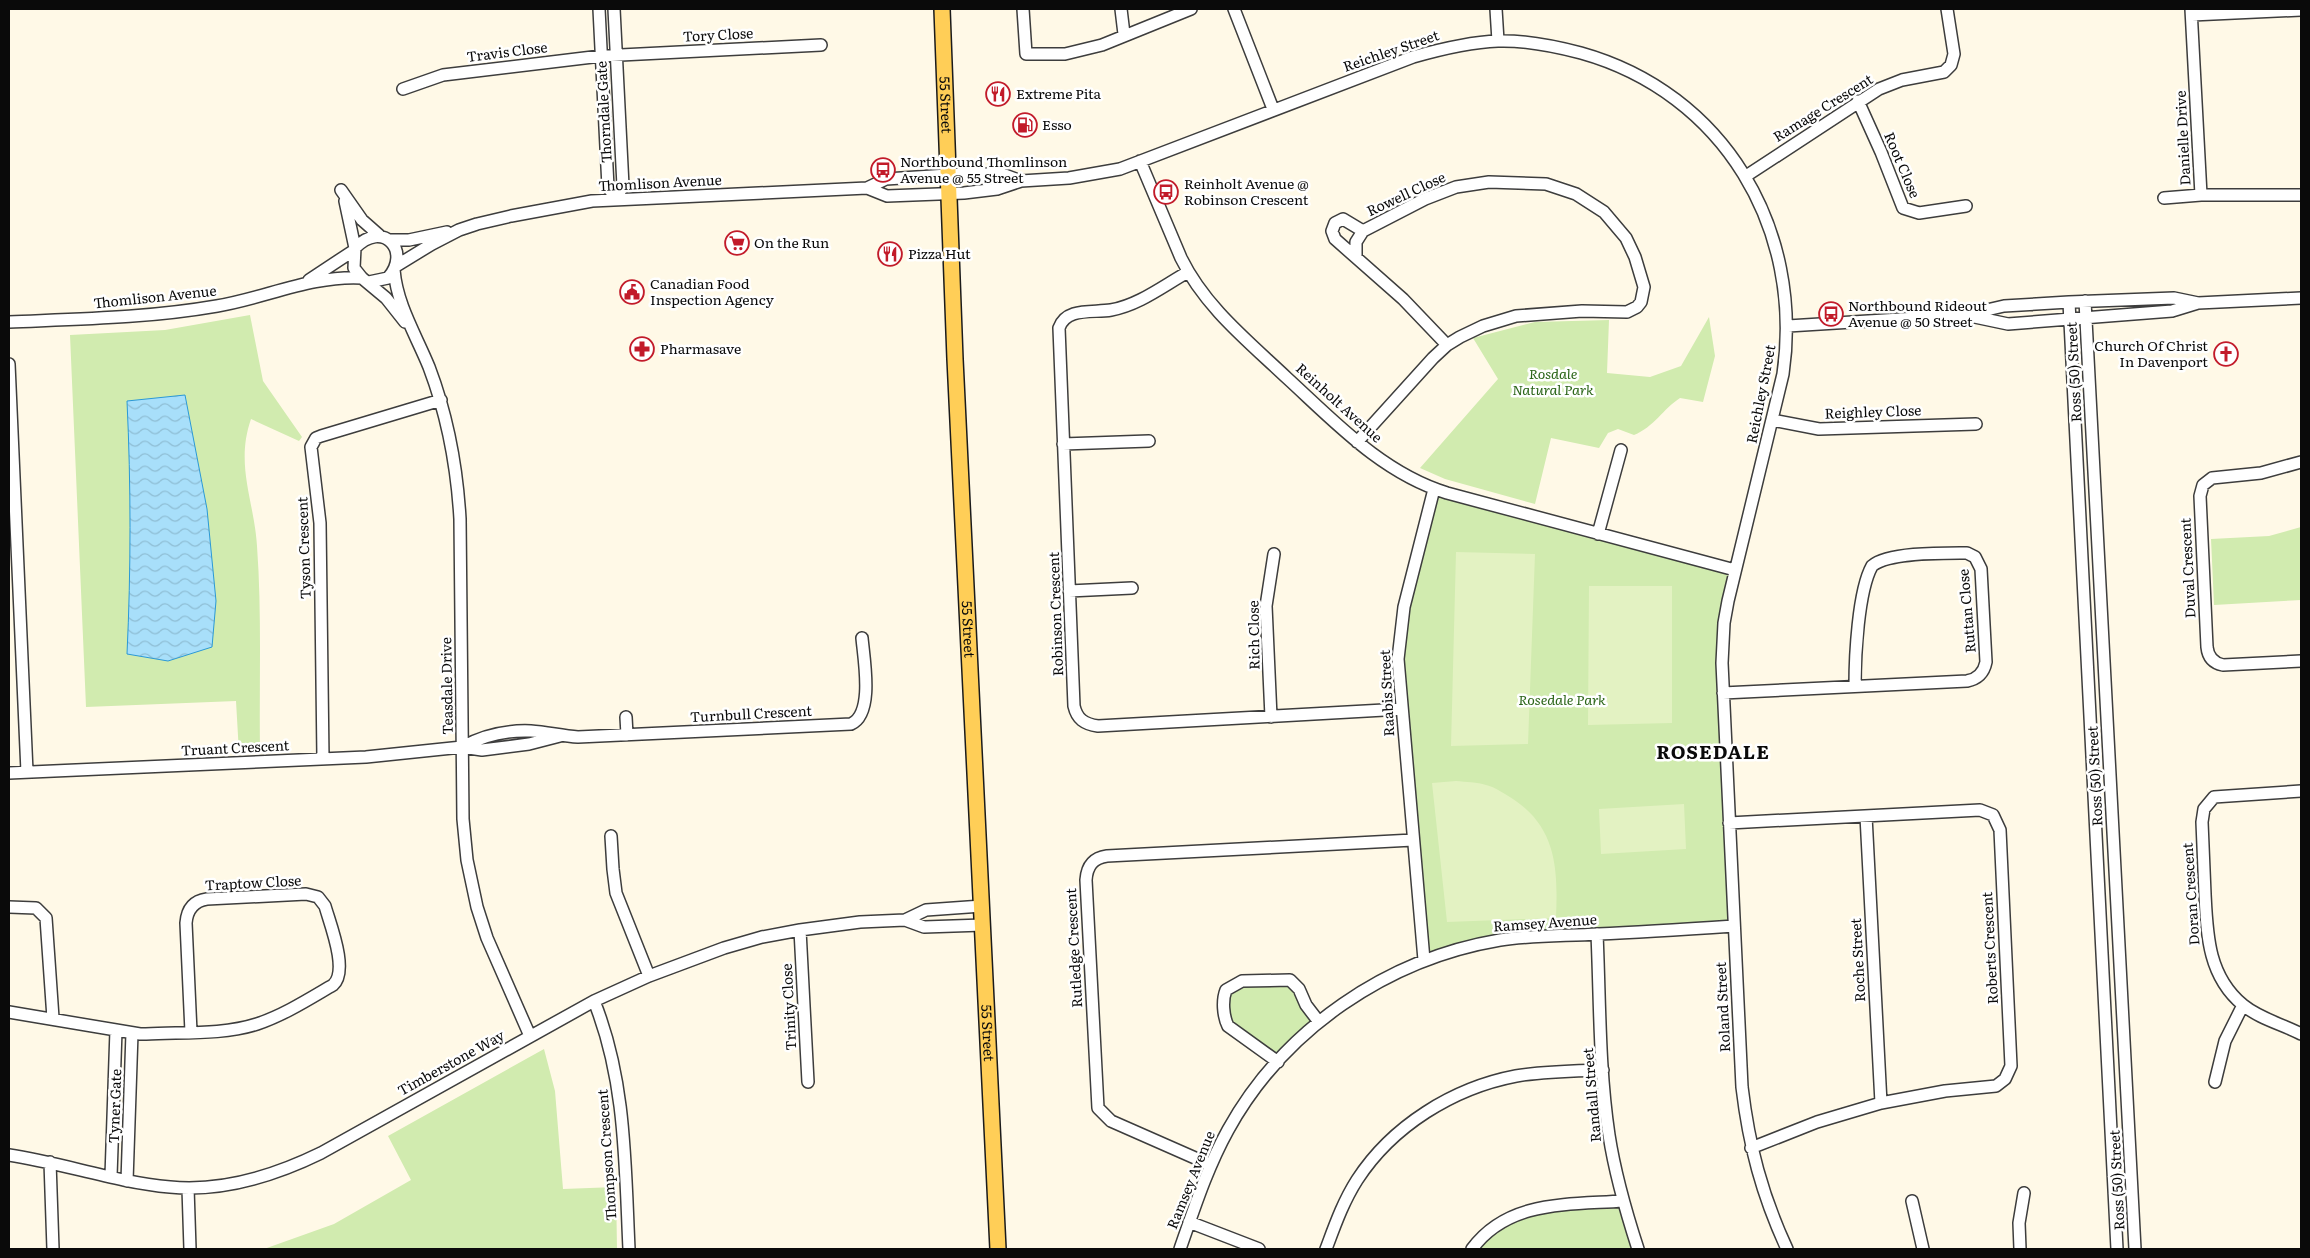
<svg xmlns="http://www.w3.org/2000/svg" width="2310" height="1258" font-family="Literata,serif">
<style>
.park{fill:#d1ebaf}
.pitch{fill:#e3f2c2}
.water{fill:url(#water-waves);stroke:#2b99d6}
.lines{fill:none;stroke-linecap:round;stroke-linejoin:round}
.minor-casing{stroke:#3d3d3d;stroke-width:14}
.major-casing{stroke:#1b1b1b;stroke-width:18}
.minor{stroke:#fff;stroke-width:11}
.major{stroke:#ffce57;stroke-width:15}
.labels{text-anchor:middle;stroke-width:5;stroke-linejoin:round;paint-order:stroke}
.street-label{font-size:14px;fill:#0a0a0a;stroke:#fff}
.poi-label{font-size:14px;fill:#0a0a0a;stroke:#fff;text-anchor:start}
.park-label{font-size:14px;font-style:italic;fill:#2b6518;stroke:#fff}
.district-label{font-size:19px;font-weight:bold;letter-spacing:1px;fill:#0a0a0a;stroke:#fff}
</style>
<defs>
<pattern id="water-waves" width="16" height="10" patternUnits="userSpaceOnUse" patternTransform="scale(1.25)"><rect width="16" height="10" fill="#a8dffa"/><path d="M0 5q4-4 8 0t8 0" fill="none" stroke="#8fbed5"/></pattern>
</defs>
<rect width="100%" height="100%" fill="#fff9e7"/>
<path class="park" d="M250 315 263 381 302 437 299 441 251 419C235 465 254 500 257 546 262 614 259 684 260 752L239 753 236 701 86 707 70 335 165 330Z
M1709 317 1715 356 1703 402 1680 398C1663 409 1654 427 1634 435L1618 429 1608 433 1599 448 1551 438 1535 504 1445 479 1420 468 1498 379 1473 338 1535 322 1609 320 1607 373 1650 377 1681 366Z
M1434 489 1735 570 1724 623 1734 926 1501 940 1424 960 1398 659Z
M2301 527V600L2214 605 2211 539 2269 536Z
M1287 980 1319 1022 1278 1062 1226 1022 1230 987Z
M544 1049 555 1091 563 1189 616 1187 617 1249H264L334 1224 411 1180 388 1136Z
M1623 1201 1638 1249H1472L1513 1215Z"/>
<path class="pitch" d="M1456 552 1535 554 1528 744 1451 746Z
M1589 586H1672V723L1588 725Z
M1456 781C1466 782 1477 782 1486 785 1495 787 1505 794 1513 799 1557 828 1558 870 1556 918L1447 922 1432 783Z
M1684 804 1686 849 1601 854 1599 809Z"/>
<path class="water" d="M185 395 207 509 216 601 212 647 168 661 127 654C131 569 131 486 127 401Z"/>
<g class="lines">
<g class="minor-casing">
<path id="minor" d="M599 9 608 187 616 199 623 186 614 9
M1023 9 1026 54H1065L1102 45 1191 9
M1121 9 1124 34
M1234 9 1273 109
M1496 9 1498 41
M2191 9 2201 195
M2192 15 2301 10
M403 89 443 75 601 56 821 45
M1858 101 1881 152 1903 208 1919 213 1966 206
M1140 161 1181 258C1205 307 1248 341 1287 378 1335 422 1382 473 1447 493L1735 570
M1746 176 1879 89 1902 80 1944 72 1951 65 1954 54 1947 9
M867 188 887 196 964 193 997 189 1021 181 1069 178 1120 169 1413 57C1441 49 1469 42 1498 41 1526 40 1554 46 1581 53 1724 93 1804 229 1783 374L1728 601 1724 623 1722 663 1742 1087C1749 1146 1762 1195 1787 1249
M341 190 362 220 379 235
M2164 198 2201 195H2301
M345 201 355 248
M1363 231 1343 219 1335 223 1332 231 1335 239 1403 299 1447 345
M390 240H409L447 232
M1356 256V242L1363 231 1425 199 1456 187 1489 182 1546 184 1576 194 1604 212 1626 238 1635 257 1644 287 1641 302 1637 307 1627 312 1582 311 1516 316 1483 326 1460 337 1447 345 1433 358 1357 442
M396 266 432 244 459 230 477 224 511 216 592 201 867 188 886 179 963 174H1002L1021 181
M394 270C397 305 416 335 429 367 448 417 457 467 460 519L463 819 467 860 477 907 487 938 530 1036
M1188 272C1163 286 1139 305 1111 310 1093 313 1066 307 1059 328L1074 706C1077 719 1084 724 1098 726L1402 709
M309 280 353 251
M369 282 388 278C412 251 383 219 355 248L354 268 362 278 386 298 405 322
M2085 301 2135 1249
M2069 302 2117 1249
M1970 316 2008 324 2172 311 2198 303 2301 298
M9 322C79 319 148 318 217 306 265 298 313 275 362 278
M1788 326 1965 315 2004 306 2069 302 2174 298 2198 303
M9 364 27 772
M1772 420 1819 429 1976 424
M1063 444 1149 441
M2301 462 2261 473 2212 478 2203 485 2200 496 2207 647C2208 657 2213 663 2223 665L2301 661
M1598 534 1621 450
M1069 591 1132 588
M1723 693 1967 681C1978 679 1984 672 1986 662L1981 569 1975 557 1967 553C1944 553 1888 552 1872 566 1858 591 1855 657 1855 686
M626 717 627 735
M1271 717 1266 606 1274 554
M462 747C482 736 507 730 531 731 547 732 562 736 578 737L851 724C874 714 864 660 862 638
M323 759 320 523 311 447 316 438 321 436 441 400
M9 773 366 757 462 747 482 750 529 744 560 736
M2301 791 2214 797 2204 809 2202 822C2203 846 2204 870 2205 894 2207 935 2208 976 2243 1005 2260 1019 2282 1024 2301 1034
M1866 816 1881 1103
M1729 823 1980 810 1993 815 2000 830 2011 1066 2005 1079 1996 1086 1945 1091 1881 1103 1817 1122 1751 1148
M611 836 613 869 616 893 649 976
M9 907 36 908 46 918 53 1018
M905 920 926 910 982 906
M800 930 808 1082
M1597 934C1600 1001 1599 1069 1609 1135 1615 1174 1626 1212 1638 1249
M1424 960 1398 659 1404 607 1434 489
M594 1001C626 1080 625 1165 629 1249
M9 1012 140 1034H146C182 1032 223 1035 257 1024 284 1015 309 999 333 985 349 971 330 924 325 906L318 897 306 894 207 899C193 901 187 910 186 923L191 1032
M1278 1062 1228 1026C1223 1016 1222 1000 1226 990L1242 981 1290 980 1299 989 1306 1005 1319 1022
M2215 1082 2225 1041 2243 1005
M9 1155C63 1163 115 1182 170 1187 222 1192 274 1176 321 1153L594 1001 649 976 724 948 762 937 800 930 860 922 905 920 924 927 983 925
M50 1162 53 1249
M1211 1165 1111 1121 1098 1108 1086 880C1087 866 1093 858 1107 856L1413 840
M111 1176 116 1030
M127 1181 132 1033
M188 1188 190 1249
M1912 1201 1923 1249
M1189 1222 1259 1249
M1180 1249C1194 1209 1207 1168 1228 1130 1284 1029 1387 959 1500 940 1533 935 1566 936 1598 934 1644 932 1689 929 1734 926
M1326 1249C1335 1225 1343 1202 1357 1180 1392 1126 1453 1088 1516 1076 1545 1071 1574 1071 1603 1070
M1472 1249C1508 1200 1568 1205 1623 1201
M2020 1249 2019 1223 2024 1193"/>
</g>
<g class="major-casing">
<g id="major">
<path id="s1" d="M942 9 955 359 998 1249"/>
</g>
</g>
<use href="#minor" class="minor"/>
<use href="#major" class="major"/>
</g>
<defs>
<g id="restaurant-ring" transform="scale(1.25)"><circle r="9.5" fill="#fff" stroke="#c21b2a" stroke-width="1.5"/><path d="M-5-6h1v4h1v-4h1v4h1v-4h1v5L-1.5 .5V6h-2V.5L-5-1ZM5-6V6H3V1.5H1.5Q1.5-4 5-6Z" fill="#c21b2a"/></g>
<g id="fuel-ring" transform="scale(1.25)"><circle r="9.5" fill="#fff" stroke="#c21b2a" stroke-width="1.5"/><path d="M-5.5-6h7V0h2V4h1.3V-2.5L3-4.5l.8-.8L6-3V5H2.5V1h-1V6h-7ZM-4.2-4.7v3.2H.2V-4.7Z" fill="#c21b2a"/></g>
<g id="bus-ring" transform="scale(1.25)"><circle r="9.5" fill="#fff" stroke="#c21b2a" stroke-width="1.5"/><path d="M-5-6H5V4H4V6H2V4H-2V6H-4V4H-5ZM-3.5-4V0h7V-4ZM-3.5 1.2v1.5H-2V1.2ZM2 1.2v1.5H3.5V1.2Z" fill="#c21b2a"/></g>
<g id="supermarket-ring" transform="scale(1.25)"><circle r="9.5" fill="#fff" stroke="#c21b2a" stroke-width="1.5"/><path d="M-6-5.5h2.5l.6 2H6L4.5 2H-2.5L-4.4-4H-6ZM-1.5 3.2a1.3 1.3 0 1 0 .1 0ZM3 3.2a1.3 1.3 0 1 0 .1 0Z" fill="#c21b2a"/></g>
<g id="civic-ring" transform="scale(1.25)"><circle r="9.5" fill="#fff" stroke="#c21b2a" stroke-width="1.5"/><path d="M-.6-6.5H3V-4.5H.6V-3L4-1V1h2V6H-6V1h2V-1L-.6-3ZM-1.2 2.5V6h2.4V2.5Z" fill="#c21b2a"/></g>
<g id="pharmacy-ring" transform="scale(1.25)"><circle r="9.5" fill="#fff" stroke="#c21b2a" stroke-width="1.5"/><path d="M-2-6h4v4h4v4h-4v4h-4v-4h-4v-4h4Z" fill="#c21b2a"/></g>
<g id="church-ring" transform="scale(1.25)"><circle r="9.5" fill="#fff" stroke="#c21b2a" stroke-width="1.5"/><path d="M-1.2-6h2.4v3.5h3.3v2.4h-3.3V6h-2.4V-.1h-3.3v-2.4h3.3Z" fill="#c21b2a"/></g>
</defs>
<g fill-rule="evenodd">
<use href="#restaurant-ring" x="998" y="94"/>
<use href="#fuel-ring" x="1025" y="125"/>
<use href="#bus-ring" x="883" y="170"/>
<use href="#bus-ring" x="1166" y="192"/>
<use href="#supermarket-ring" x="737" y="243"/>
<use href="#restaurant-ring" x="890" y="254"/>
<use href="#civic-ring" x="632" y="292"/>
<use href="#bus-ring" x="1831" y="314"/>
<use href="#pharmacy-ring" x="642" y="349"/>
<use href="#church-ring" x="2226" y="354"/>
</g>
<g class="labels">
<g class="street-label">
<text transform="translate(718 35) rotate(-3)" y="5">Tory Close</text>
<text transform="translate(1391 51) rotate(-19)" y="5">Reichley Street</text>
<text transform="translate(507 52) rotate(-7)" y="5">Travis Close</text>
<text dy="5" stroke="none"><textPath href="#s1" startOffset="96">55 Street</textPath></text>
<text transform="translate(1823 108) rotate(-32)" y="5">Ramage Crescent</text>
<text transform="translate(604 112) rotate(-93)" y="5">Thorndale Gate</text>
<text transform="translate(2183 138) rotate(-93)" y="5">Danielle Drive</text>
<text transform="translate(1902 165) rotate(67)" y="5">Root Close</text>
<text transform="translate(660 183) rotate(-3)" y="5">Thomlison Avenue</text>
<text transform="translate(1406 194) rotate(-25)" y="5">Rowell Close</text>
<text transform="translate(155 297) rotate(-6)" y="5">Thomlison Avenue</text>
<text transform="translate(2074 372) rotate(-93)" y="5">Ross (50) Street</text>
<text transform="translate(1761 394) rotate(-79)" y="5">Reichley Street</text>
<text transform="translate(1339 403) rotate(42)" y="5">Reinholt Avenue</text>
<text transform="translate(1873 412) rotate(-2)" y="5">Reighley Close</text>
<text transform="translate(304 548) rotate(-92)" y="5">Tyson Crescent</text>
<text transform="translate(2188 568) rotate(-93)" y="5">Duval Crescent</text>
<text transform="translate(1967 611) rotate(-95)" y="5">Ruttan Close</text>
<text transform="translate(1056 614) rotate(-92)" y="5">Robinson Crescent</text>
<text dy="5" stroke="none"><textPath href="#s1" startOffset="621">55 Street</textPath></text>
<text transform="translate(1254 635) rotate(-91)" y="5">Rich Close</text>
<text transform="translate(447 686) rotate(-91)" y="5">Teasdale Drive</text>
<text transform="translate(1387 693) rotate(-93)" y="5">Raabis Street</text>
<text transform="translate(751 714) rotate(-3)" y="5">Turnbull Crescent</text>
<text transform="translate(235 748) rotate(-3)" y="5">Truant Crescent</text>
<text transform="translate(2095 776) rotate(-93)" y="5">Ross (50) Street</text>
<text transform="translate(253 883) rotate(-3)" y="5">Traptow Close</text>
<text transform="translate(2191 894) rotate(-94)" y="5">Doran Crescent</text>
<text transform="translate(1545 923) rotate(-4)" y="5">Ramsey Avenue</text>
<text transform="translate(1074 948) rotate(-93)" y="5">Rutledge Crescent</text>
<text transform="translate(1990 948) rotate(-93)" y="5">Roberts Crescent</text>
<text transform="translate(1858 960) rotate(-93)" y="5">Roche Street</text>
<text transform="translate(789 1007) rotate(-93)" y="5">Trinity Close</text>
<text transform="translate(1723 1007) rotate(-93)" y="5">Roland Street</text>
<text dy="5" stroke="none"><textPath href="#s1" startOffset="1025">55 Street</textPath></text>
<text transform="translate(451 1063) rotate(-29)" y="5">Timberstone Way</text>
<text transform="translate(1592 1095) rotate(-95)" y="5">Randall Street</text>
<text transform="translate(115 1106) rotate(-88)" y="5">Tyner Gate</text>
<text transform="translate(607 1155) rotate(-94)" y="5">Thompson Crescent</text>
<text transform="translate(1191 1180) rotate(-68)" y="5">Ramsey Avenue</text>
<text transform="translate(2117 1180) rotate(-93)" y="5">Ross (50) Street</text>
</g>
<g class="poi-label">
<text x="1016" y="99">Extreme Pita</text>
<text x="1042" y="130">Esso</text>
<text x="900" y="167">Northbound Thomlinson<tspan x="900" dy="16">Avenue @ 55 Street</tspan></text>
<text x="1184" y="189">Reinholt Avenue @<tspan x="1184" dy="16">Robinson Crescent</tspan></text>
<text x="754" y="248">On the Run</text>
<text x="908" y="259">Pizza Hut</text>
<text x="650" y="289">Canadian Food<tspan x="650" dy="16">Inspection Agency</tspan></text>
<text x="1848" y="311">Northbound Rideout<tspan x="1848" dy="16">Avenue @ 50 Street</tspan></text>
<text x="2208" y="351" text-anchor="end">Church Of Christ<tspan x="2208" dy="16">In Davenport</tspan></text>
<text x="660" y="354">Pharmasave</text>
</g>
<g class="park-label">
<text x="1553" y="379">Rosdale<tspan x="1553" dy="16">Natural Park</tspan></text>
<text x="1562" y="705">Rosedale Park</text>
</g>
<g class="district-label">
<text x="1713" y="759">ROSEDALE</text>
</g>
</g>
<rect width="2310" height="1258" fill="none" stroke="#0a0a0a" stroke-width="20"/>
</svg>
